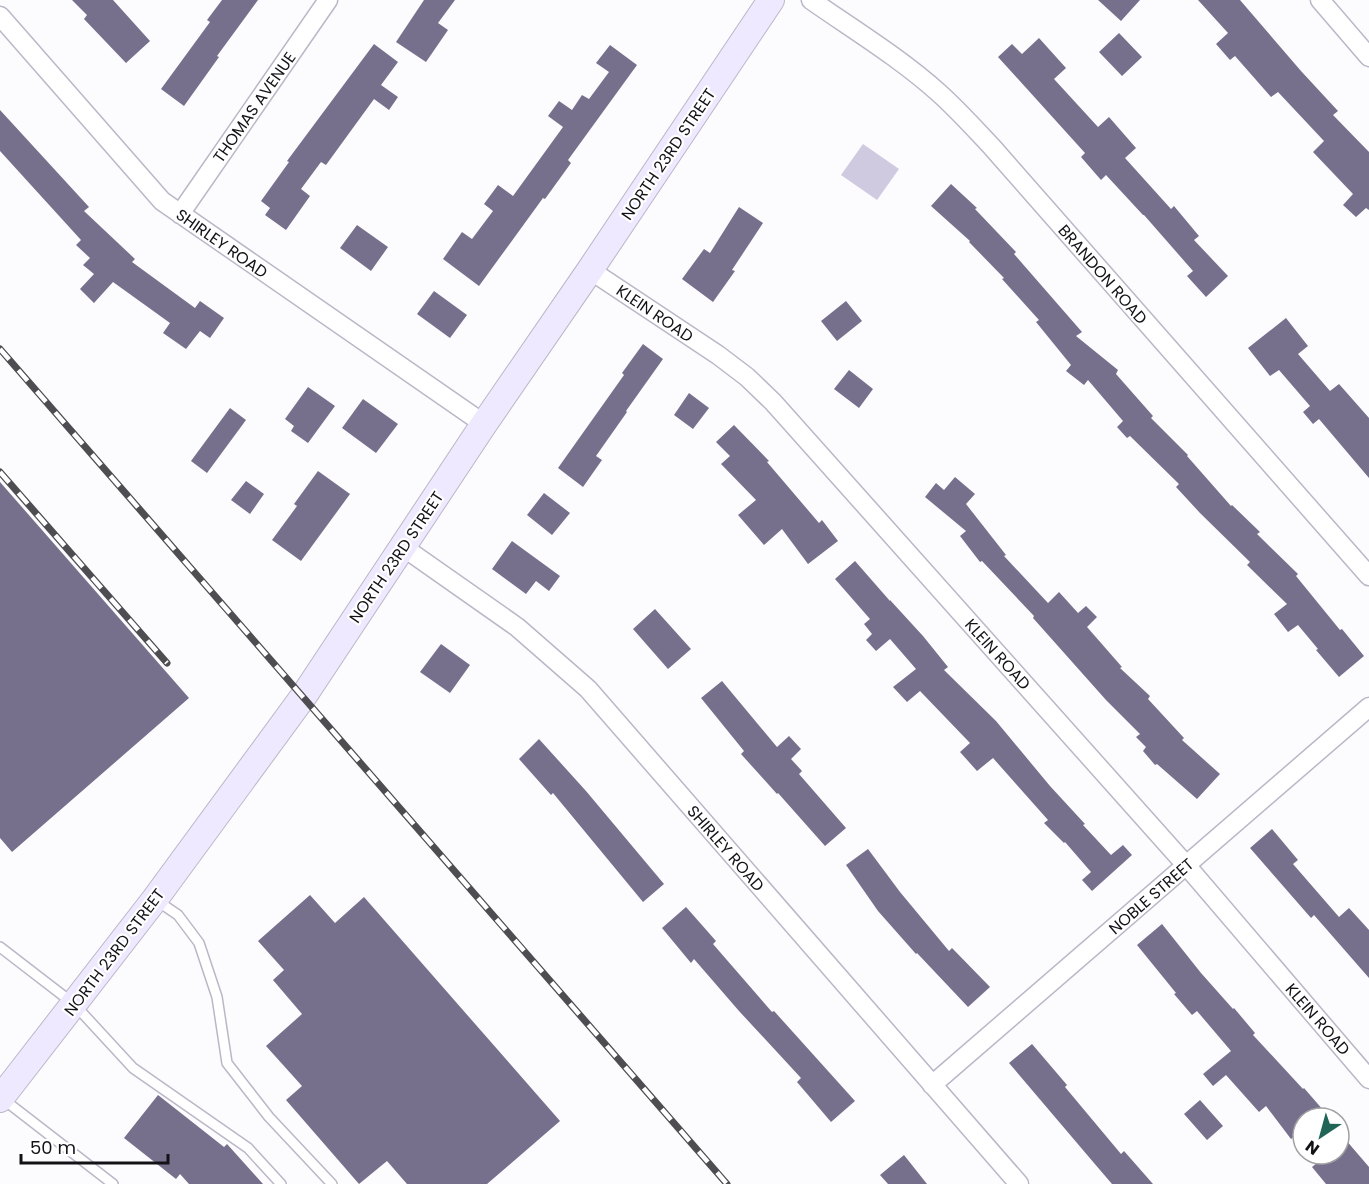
<svg xmlns="http://www.w3.org/2000/svg" width="1369" height="1184" font-family="Poppins,sans-serif">
<style>
.green{fill:#d0cae0}
.building{fill:#77708c}
.lines{fill:none;stroke-linecap:round;stroke-linejoin:round}
.lane-casing{stroke:#bbb7c7;stroke-width:12}
.street-casing{stroke:#bbb7c7;stroke-width:21}
.secondary-casing{stroke:#bbb7c7;stroke-width:28}
.lane{stroke:#fff;stroke-width:9}
.street{stroke:#fff;stroke-width:18}
.secondary{stroke:#efe9ff;stroke-width:26}
.rail-casing{stroke:#4e4d52;stroke-width:7}
.rail{stroke:#fff;stroke-width:4.5;stroke-dasharray:14;stroke-linecap:butt}
.labels{text-anchor:middle;stroke-width:4.5;stroke-linejoin:round;paint-order:stroke}
.street-label{font-size:16px;fill:#131217;stroke:#fff}
</style>
<rect width="100%" height="100%" fill="#fcfbfe"/>
<path class="green" d="M863 144 899 169 877 200 841 175Z"/>
<path class="building" d="M72 0H113L150 41 126 63 84 19 87 15Z
M222 0H258L217 56 219 57 184 106 161 89 210 22 207 20Z
M424 0H455L438 23 448 30 426 62 396 42Z
M1098 0H1140L1121 21Z
M1198 0H1240L1301 71 1338 111 1333 115 1369 152V210L1366 208 1356 217 1343 205 1353 194 1313 152 1324 141 1278 92 1271 97 1235 56 1230 60 1216 44 1228 33Z
M1119 33 1142 57 1122 76 1099 52Z
M1039 38 1066 68 1054 79 1098 127 1109 117 1136 148 1125 158 1171 209 1174 206 1199 236 1194 240 1228 276 1206 297 1187 276 1193 271 1144 215H1143L1106 175 1101 180 1081 157 1085 153 998 57 1012 44 1022 54Z
M374 44 398 62 381 85 398 97 389 110 374 99 326 165 321 162 301 189 310 196 286 230 265 215 270 208 261 201 289 162 287 161Z
M610 45 637 65 568 160 571 163 545 199 543 198 479 286 443 259 462 232 472 239 493 211 484 204 498 185 513 196 563 127 548 116 559 101 572 110 582 95 589 99 609 72 596 63Z
M0 110 89 207 84 211 135 259 132 262 195 308 200 301 224 318 210 338 200 331 186 349 163 333 170 323 113 282 94 303 80 289 94 274 83 265 90 258 76 245 81 240 0 151Z
M951 184 977 208 975 209 1016 252 1014 254 1082 332 1076 336 1118 370 1116 374 1153 416 1151 418 1188 455 1187 456 1231 506 1232 505 1260 532 1257 534 1298 574 1296 576 1340 630 1342 629 1364 656 1339 677 1316 650 1318 649 1298 625 1288 632 1274 614 1287 604 1247 565 1250 562 1200 513 1176 487 1179 484 1130 436 1127 438 1117 427 1123 421 1088 380 1084 385 1066 371 1071 365 1036 322 1039 320 1002 279 1004 278 969 242 970 241 931 206Z
M739 207 763 223 732 270 735 271 713 302 682 279 704 249 710 253Z
M357 225 388 247 371 271 340 248Z
M434 291 467 315 450 338 417 314Z
M846 301 862 321 837 341 821 321Z
M1286 318 1308 346 1298 354 1330 391 1339 384 1369 418V478L1319 419 1313 424 1303 412 1310 406 1279 370 1270 376 1248 348Z
M643 344 663 359 626 411 627 412 596 456 602 460 583 487 558 468 624 375 622 373Z
M849 370 873 389 859 408 834 389Z
M308 387 335 406 308 443 291 431 294 426 285 419Z
M689 393 709 408 693 429 674 415Z
M363 399 398 424 376 453 342 428Z
M230 408 246 420 207 473 191 461Z
M734 425 769 461 767 462 819 523 822 520 838 541 808 564 782 529 764 545 738 515 756 500 721 464 730 456 716 442Z
M318 471 350 494 301 561 272 540 297 506 294 504Z
M955 477 975 494 966 504 1006 555 1004 556 1048 603 1059 592 1078 613 1086 606 1097 617 1087 627 1122 667 1120 668 1150 696 1148 699 1184 738 1182 740 1220 774 1197 799 1157 764 1155 765 1143 751 1146 747 1136 737 1140 734 1106 700 1033 618 1034 616 982 561 980 562 960 536 966 531 925 497 936 483 944 490Z
M246 481 264 494 250 514 231 500Z
M0 482 189 698 12 852 0 838Z
M544 493 570 513 552 535 527 515Z
M512 541 560 576 549 591 536 581 526 594 492 569Z
M855 561 890 601V600L923 636 948 667 944 670 996 721 1050 786 1085 824 1083 825 1111 855 1123 845 1132 855 1092 891 1082 880 1091 872 1065 842 1064 843 1044 823 1048 820 993 758 977 771 960 752 970 743 920 691 907 702 893 687 916 669 890 639 876 651 866 640 872 634 864 624 870 619 835 579Z
M655 609 691 649 668 669 633 629Z
M441 644 470 665 450 693 420 672Z
M722 681 777 747 789 736 801 749 791 759 802 771 799 774 846 828 825 846 778 793 777 794 741 754 744 751 701 698Z
M539 739 586 791 664 884 643 902 553 793 551 795 519 759Z
M1272 829 1298 860 1293 864 1339 917 1349 908 1369 930V978L1314 915 1311 918 1250 848Z
M868 849 900 892 949 951 952 948 990 987 968 1007 917 953 916 954 878 911 846 865Z
M310 895 335 923 364 897 560 1121 487 1184H407L387 1161 359 1184 286 1100 302 1086 266 1046 302 1014 273 980 284 970 258 941Z
M686 907 716 941 713 944 772 1012 774 1011 855 1101 831 1122 797 1082 801 1078 739 1011 694 959 691 963 662 928Z
M1162 924 1201 973 1233 1009 1234 1008 1255 1033 1253 1035 1303 1089 1304 1088 1330 1118H1303V1130L1291 1139 1266 1106 1259 1112 1226 1075 1213 1086 1203 1074 1231 1051 1197 1011 1192 1015 1174 994 1176 993 1137 945Z
M1032 1044 1067 1085 1065 1087 1121 1154 1124 1151 1153 1184H1112L1094 1163 1009 1063Z
M158 1095 224 1147 227 1144 263 1184H189L180 1174 176 1179 124 1138Z
M1200 1100 1223 1126 1207 1140 1184 1114Z
M1339 1132 1369 1167V1184H1326L1312 1167 1328 1154H1339Z
M904 1155 927 1184H888L880 1175Z"/>
<g class="lines">
<g class="lane-casing">
<path id="lane" d="M156 900 178 915 199 943 217 997 227 1063 269 1117 332 1184
M0 947 74 1004 133 1068 248 1148 281 1184
M3 1099 113 1184"/>
</g>
<g class="street-casing">
<path id="street" d="M811 0C854 30 900 58 939 93 958 110 975 129 992 147L1369 576
M1320 0 1369 57
M0 16 162 201 484 424
M180 214 328 0
M590 270 718 355 747 377 773 402 1186 865 1369 1079
M403 547 517 627 588 689 1019 1184
M932 1085 1369 707"/>
</g>
<g class="secondary-casing">
<path id="secondary" d="M0 1099 155 899 303 697 484 424 590 270 771 0"/>
</g>
<use href="#lane" class="lane"/>
<use href="#street" class="street"/>
<use href="#secondary" class="secondary"/>
<g class="rail-casing">
<path id="rail" d="M0 349 727 1184
M0 472 167 663"/>
</g>
<use href="#rail" class="rail"/>
</g>
<g class="labels">
<g class="street-label">
<text transform="translate(254 107) rotate(-55)" y="6">THOMAS AVENUE</text>
<text transform="translate(668 154) rotate(-56)" y="6">NORTH 23RD STREET</text>
<text transform="translate(222 243) rotate(35)" y="6">SHIRLEY ROAD</text>
<text transform="translate(1103 274) rotate(49)" y="6">BRANDON ROAD</text>
<text transform="translate(655 313) rotate(34)" y="6">KLEIN ROAD</text>
<text transform="translate(396 557) rotate(-56)" y="6">NORTH 23RD STREET</text>
<text transform="translate(998 654) rotate(48)" y="6">KLEIN ROAD</text>
<text transform="translate(726 848) rotate(49)" y="6">SHIRLEY ROAD</text>
<text transform="translate(1151 896) rotate(-41)" y="6">NOBLE STREET</text>
<text transform="translate(114 952) rotate(-53)" y="6">NORTH 23RD STREET</text>
<text transform="translate(1318 1019) rotate(49)" y="6">KLEIN ROAD</text>
</g>
</g>
<g transform="translate(1321 1136) rotate(216)"><circle r="28" fill="#ffffff" stroke="#a1a0a2" stroke-width="1.5"/>
<path d="M0-4.5L10 22L0 15L-10 22Z" fill="#206556"/>
<text y="-9" font-size="16" font-weight="bold" text-anchor="middle" fill="#131217">N</text>
</g>
<path d="M21 1154v9h147v-9" fill="none" stroke="#131217" stroke-width="3"/>
<text x="30" y="1154" font-size="18" fill="#131217" stroke="#ffffff" stroke-width="4.5" paint-order="stroke">50 m</text>
</svg>
